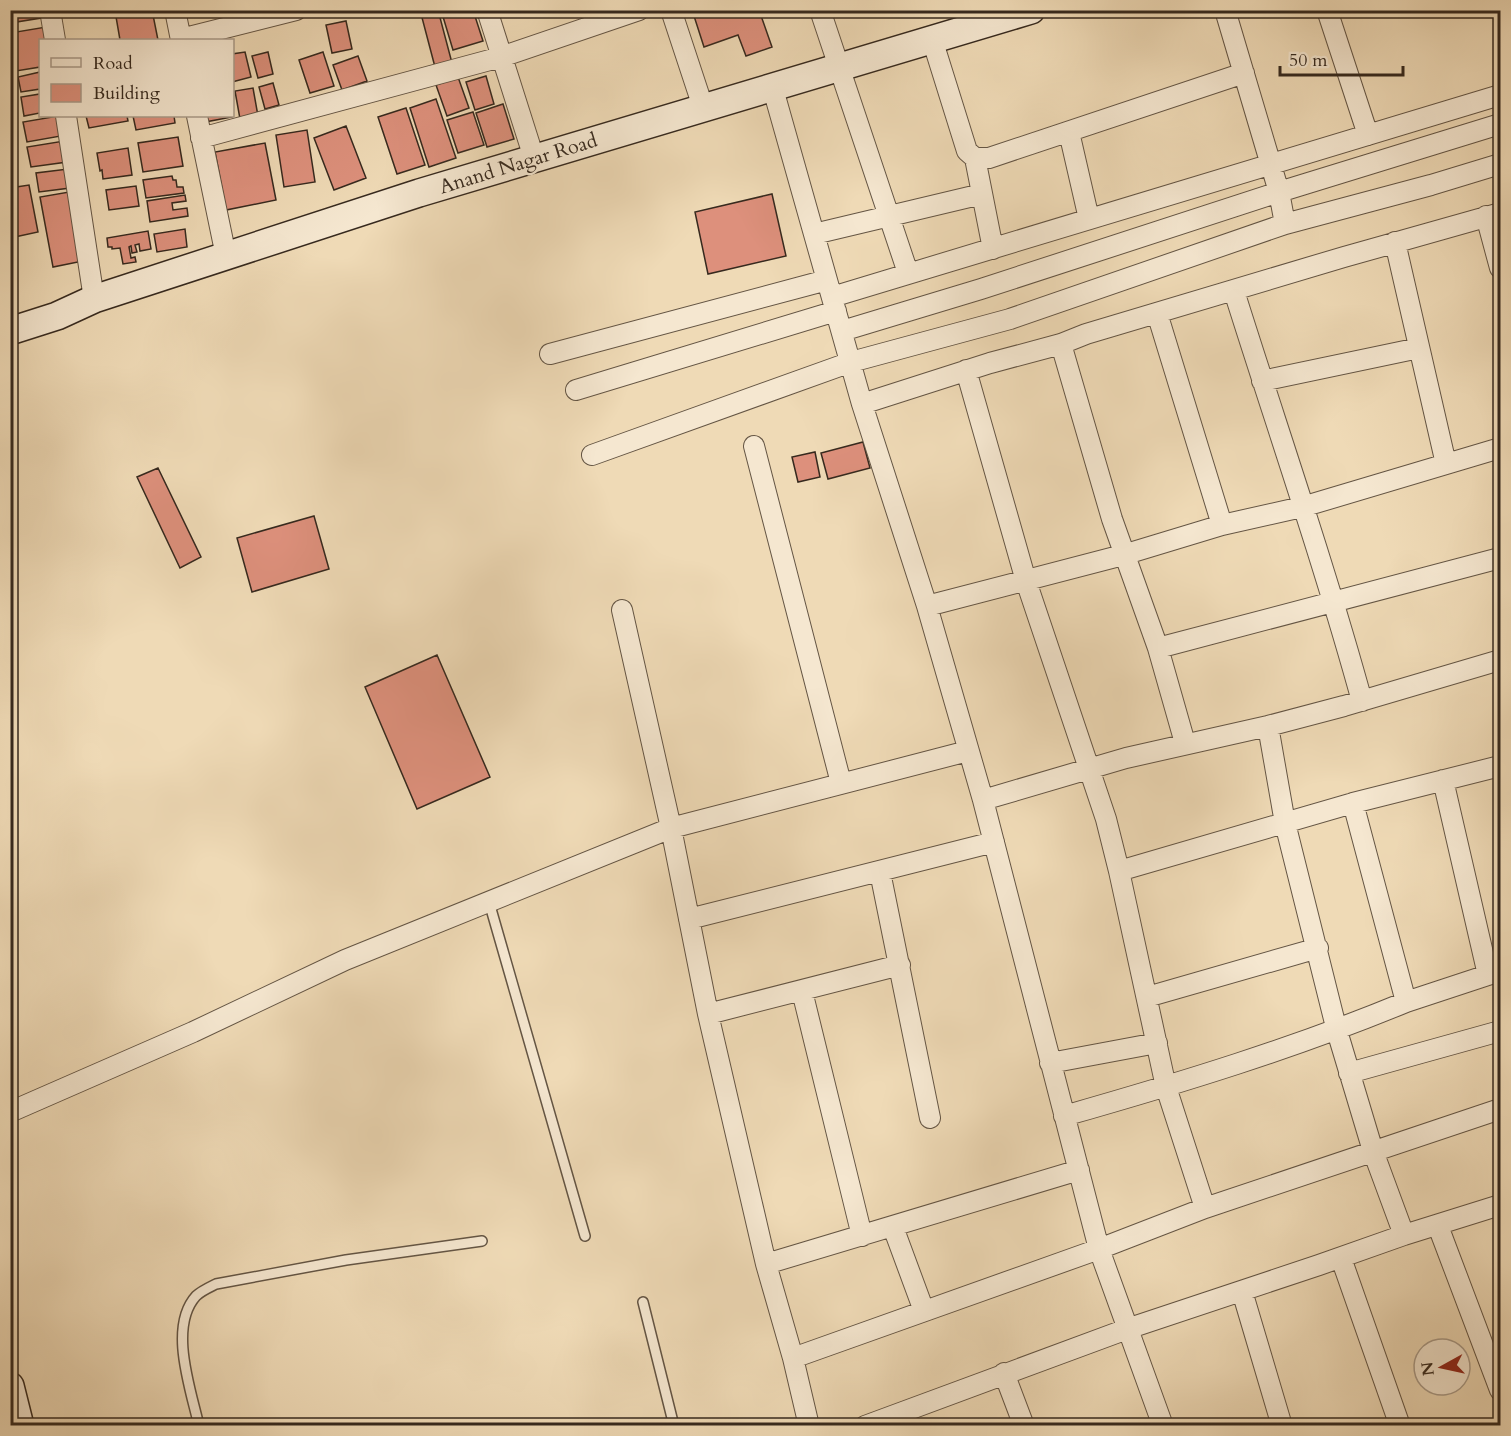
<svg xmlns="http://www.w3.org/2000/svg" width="1511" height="1436" font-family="Cardo,serif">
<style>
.building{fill:#dd907c;stroke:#36291e;stroke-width:1.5}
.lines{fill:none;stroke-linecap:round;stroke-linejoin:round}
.lane-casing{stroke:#645544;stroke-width:12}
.street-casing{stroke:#645544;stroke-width:22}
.secondary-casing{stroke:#36291e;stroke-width:30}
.lane{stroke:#f5e7d0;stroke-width:9}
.street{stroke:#f5e7d0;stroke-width:20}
.secondary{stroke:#f5e7d0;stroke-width:27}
.labels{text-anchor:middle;stroke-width:5;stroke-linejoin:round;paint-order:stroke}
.street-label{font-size:20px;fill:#36291e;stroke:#f5e7d0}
</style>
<rect width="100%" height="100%" fill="#efdab6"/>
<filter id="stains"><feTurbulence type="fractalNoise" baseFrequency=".00333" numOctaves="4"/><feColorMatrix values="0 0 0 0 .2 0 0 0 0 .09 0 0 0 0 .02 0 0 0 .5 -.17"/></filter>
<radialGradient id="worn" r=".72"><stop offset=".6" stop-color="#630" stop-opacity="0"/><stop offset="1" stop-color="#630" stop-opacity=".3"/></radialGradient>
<path class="building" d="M10 10H40L41 18 10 23Z
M152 10 158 40H120L115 11Z
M420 10H438L452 63 435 67Z
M441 10H473L483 41 453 50Z
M711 10H759L772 47 746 56 738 35 704 47 694 16Z
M346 21 352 49 332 53 326 25Z
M46 27 48 40H40V67L16 71 10 33Z
M245 52 251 77 232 82V54Z
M268 52 273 74 258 78 252 56Z
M323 52 334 86 310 93 299 60Z
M358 56 367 81 342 90 333 65Z
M40 72V89L21 92 18 77Z
M486 76 494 104 475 110 466 82Z
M458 77 469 108 447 116 436 85Z
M273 83 279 105 265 109 259 87Z
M253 88 258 116 240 119 235 91Z
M40 94V113L24 116 21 97Z
M436 99 456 158 429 167 410 108Z
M503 104 514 139 487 147 476 113Z
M406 108 425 165 397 174 378 117Z
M473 112 484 145 458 153 447 120Z
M58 116 61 136 27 142 23 122Z
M86 116H127L128 121 89 128Z
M133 116H174L175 123 136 130Z
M204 116H232V117L205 122Z
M346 126 366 178 334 190 314 138Z
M307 130 315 182 284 187 276 135Z
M178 137 183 166 143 172 138 143Z
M64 141 67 162 31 167 27 147Z
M265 143 276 200 226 210 215 152Z
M128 148 132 175 103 179 102 170 100 171 97 153Z
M68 169 70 188 39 192 36 173Z
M172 176 173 180H176L177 187H183L184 193 146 198 143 180Z
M29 185 38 232 10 238V188Z
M136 186 139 206 109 210 106 190Z
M69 192 83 261 53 267 40 197Z
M772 194 786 256 708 274 695 212Z
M185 195 186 201 172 203 173 210 187 208 188 216 150 222 147 201Z
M185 229 187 247 157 252 154 234Z
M148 231 151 249 140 251 139 244 135 245 137 252 132 253 131 246 129 247 131 258 135 257 136 262 123 264 120 248 112 249V247H108L107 238Z
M863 442 870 468 828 479 821 453Z
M815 452 820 477 798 482 792 457Z
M158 468 201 557 180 568 137 477Z
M314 516 329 569 252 592 237 538Z
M437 655 490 777 417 809 365 687Z"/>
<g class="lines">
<g class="lane-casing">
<path id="lane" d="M489 902 585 1236
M643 1302 674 1426
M199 1426C191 1390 168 1327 196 1296 201 1291 210 1287 216 1284L346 1260 482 1241"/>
</g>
<g class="street-casing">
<path id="street" d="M50 10 55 40
M175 10 181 40
M487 10 534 158
M671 10 703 107
M820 10 908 273
M1225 10 1279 192 1285 224
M1327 10 1368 135
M181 39 296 10
M932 39 967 151 975 158H989L1244 73
M773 89 862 404 927 606 983 800 1099 1249 1163 1426
M66 116 94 299
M197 116 226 256
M1069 132 1089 219
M201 138 501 57 639 10
M975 158 993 249
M1486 216 1500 268
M814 234 982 194
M1395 242 1446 464
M1234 291C1277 428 1324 563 1362 701
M832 297 1500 95
M1157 313 1222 525
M842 331 981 289 1279 192 1500 124
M1061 344 1112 519 1158 648 1185 743
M550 354 827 280
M966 370 1026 581 1106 819 1119 871 1166 1087 1205 1208
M1262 381 1419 348
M576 390 836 311
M862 404 990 363 1061 344 1086 334 1344 257 1500 213
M754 446 841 783
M592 455 851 362 1010 319 1285 224 1431 185 1500 164
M927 606 1123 555 1222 525 1302 507 1500 448
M622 610 671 828 708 1014 900 965
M1158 648 1500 558
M1268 726 1285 823 1337 1031 1373 1151 1404 1235
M1443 780 1488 975
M983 800 1126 758 1268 726 1344 706 1500 660
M1353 803 1406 1002 1500 971
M1119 871 1353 803 1500 766
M880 872 930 1118
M689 919 994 842
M802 991 862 1236
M1147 997 1318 948
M708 1014 766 1264 793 1358 809 1426
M1050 1063 1157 1043
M1349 1073 1500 1031
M10 1112 193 1032 345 960 671 828 968 751
M1064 1116C1180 1083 1295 1048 1406 1002
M1438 1226 1500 1390
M893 1227 924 1311
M1341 1258 1400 1426
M766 1264 1079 1170
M1242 1291 1282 1426
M793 1358 1099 1249 1205 1208 1500 1109
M1004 1373 1024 1426
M865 1426 1127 1329 1319 1265 1404 1235 1500 1205"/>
</g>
<g class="secondary-casing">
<path id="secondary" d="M10 331 57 316 94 299 419 193 1031 10
M10 1386 20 1426"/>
</g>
<use href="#lane" class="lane"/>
<use href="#street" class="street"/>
<use href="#secondary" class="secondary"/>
</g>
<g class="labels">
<g class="street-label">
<text transform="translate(518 163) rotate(-17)" y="7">Anand Nagar Road</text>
</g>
</g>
<rect width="1511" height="1436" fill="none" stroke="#efdab6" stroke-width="36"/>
<rect x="12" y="12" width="1487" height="1412" fill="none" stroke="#36291e" stroke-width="3"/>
<rect x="18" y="18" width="1475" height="1400" fill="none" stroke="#36291e" stroke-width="1.5"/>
<rect x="39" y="39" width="195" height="78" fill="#f5e7d0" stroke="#a99b89" stroke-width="1.5"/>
<rect x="51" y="58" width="30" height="9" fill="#f5e7d0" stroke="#a99b89" stroke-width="1.5"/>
<text x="93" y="69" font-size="18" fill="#36291e">Road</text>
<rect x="51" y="84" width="30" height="18" fill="#dd907c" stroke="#a99b89" stroke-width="1.5"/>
<text x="93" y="99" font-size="18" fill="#36291e">Building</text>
<g transform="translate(1442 1367) rotate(262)"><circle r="28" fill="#f5e7d0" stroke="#a99b89" stroke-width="1.5"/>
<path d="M0-4.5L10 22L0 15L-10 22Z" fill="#8f2418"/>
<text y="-9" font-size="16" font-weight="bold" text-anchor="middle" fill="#36291e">N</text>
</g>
<path d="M1280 66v9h123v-9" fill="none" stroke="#36291e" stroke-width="3"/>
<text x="1289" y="66" font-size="18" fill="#36291e" stroke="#f5e7d0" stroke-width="4.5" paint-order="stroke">50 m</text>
<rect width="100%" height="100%" filter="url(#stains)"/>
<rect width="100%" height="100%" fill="url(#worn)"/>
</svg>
